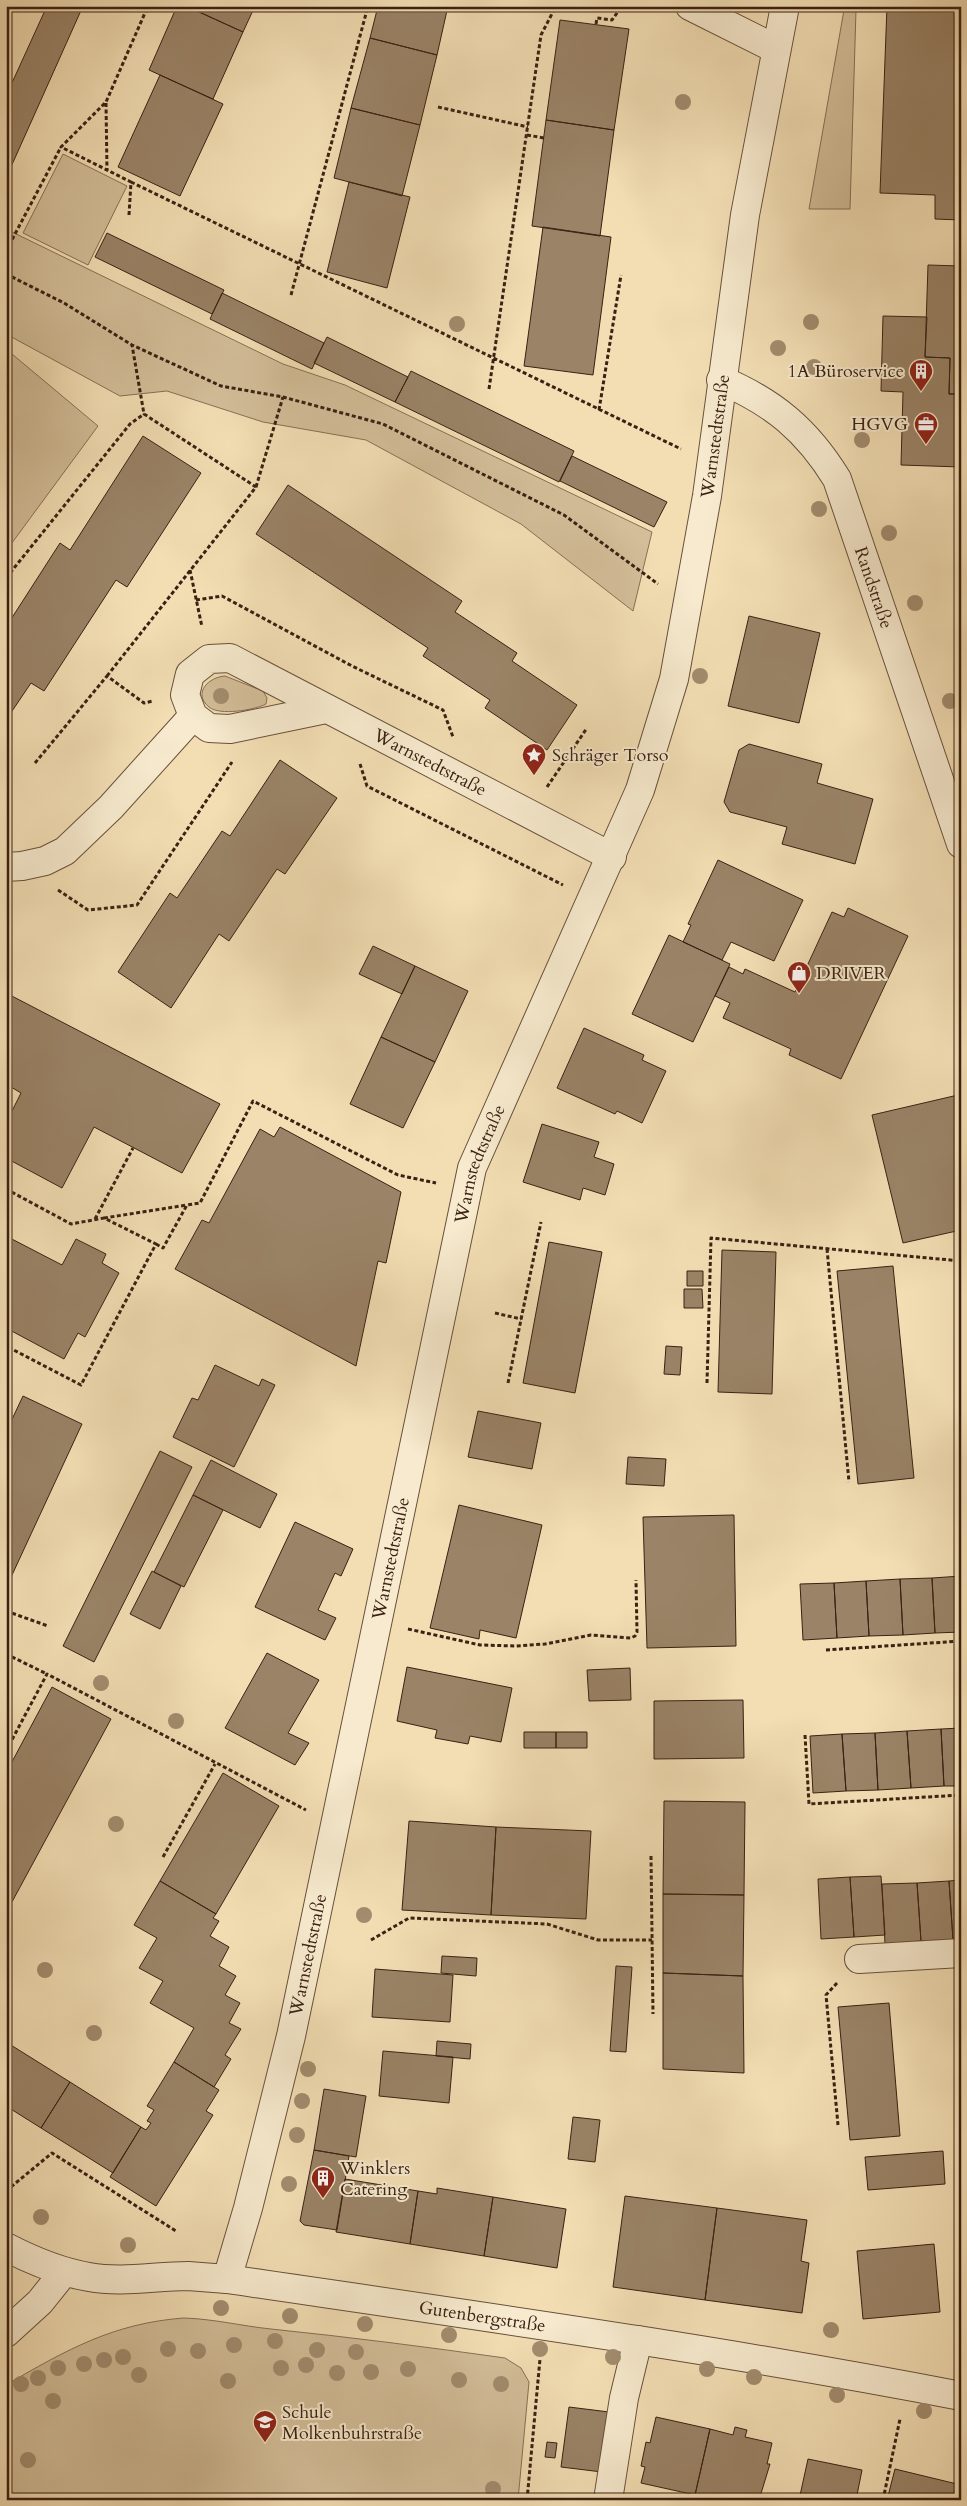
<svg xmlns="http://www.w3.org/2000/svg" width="967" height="2506" font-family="Cardo,serif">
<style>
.green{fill:#d3be99;stroke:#867056}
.building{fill:#9a8367;stroke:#392113}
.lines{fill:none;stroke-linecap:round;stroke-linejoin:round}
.minor-casing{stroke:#68503b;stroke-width:30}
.path{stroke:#392113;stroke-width:3;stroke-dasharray:4 2.5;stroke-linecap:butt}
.minor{stroke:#f7eace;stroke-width:28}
.tree{fill:#a28c6e}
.labels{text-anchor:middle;stroke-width:4;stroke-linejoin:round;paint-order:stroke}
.poi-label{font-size:18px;fill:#392113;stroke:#f7eace;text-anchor:start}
.street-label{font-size:18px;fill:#392113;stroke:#f7eace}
</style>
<rect width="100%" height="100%" fill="#f3deb4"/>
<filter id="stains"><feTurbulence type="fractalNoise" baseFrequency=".004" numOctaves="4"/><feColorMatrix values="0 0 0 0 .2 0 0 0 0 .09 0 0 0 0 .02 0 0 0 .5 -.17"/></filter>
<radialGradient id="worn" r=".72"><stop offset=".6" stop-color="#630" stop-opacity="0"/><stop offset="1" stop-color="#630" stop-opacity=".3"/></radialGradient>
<path class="green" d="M844 10H856L850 209H809Z
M63 154 127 186 88 265 23 233Z
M6 229 283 364 345 385 652 532 633 611 521 524 366 440 263 422 167 391 120 396 6 334Z
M6 349 98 426 6 551Z
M225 676 263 691 267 698 266 704C255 710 219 716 209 707 192 693 209 677 225 676Z
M184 2318C214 2319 242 2326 271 2329 349 2337 427 2347 505 2358L521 2368 529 2382 518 2500H6V2385C66 2350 114 2323 184 2318Z"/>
<path class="building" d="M47 6H83L6 178V96Z
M177 6H186L243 32 213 99 149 70Z
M186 6H255L243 32Z
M378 6H448L437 55 370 38Z
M887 6 961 7V220L935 219V195L880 193Z
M560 20 629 29 614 130 546 120Z
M370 38 437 55 420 125 351 108Z
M160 75 223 104 180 196 118 167Z
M351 108 420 125 402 196 334 178Z
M546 120 614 130 600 236 532 226Z
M349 182 410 197 387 288 327 272Z
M543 227 611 237 593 375 524 366Z
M107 233 224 290 212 314 95 257Z
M928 265 961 266V394H949L950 358 925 357Z
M222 293 324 343 312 369 210 319Z
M883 316 927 317 925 357 950 358 949 394H961V467L901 465 903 392 881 391Z
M327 337 408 377 395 402 314 363Z
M411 371 574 451 559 482 395 402Z
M143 436 201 473 127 587 116 580 44 691 31 683 6 720V627L60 543 70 550Z
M572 456 667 502 654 527 560 481Z
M288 485 462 601 455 612 517 653 512 661 577 705 547 750 485 708 490 700 423 656 428 648 256 534Z
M749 616 820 633 799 723 728 706Z
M749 744 822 764 817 783 873 799 855 864 782 844 787 827 730 812 724 802 739 750Z
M280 760 337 798 285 874 277 869 229 941 219 934 171 1008 118 972 170 893 177 898 222 831 230 836Z
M718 860 803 900 774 961 731 942 722 960 683 942 691 925 688 924Z
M848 908 908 936 841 1079 789 1055 791 1049 723 1018 730 1003 715 996 729 967 743 974 745 969 795 992 832 912 844 917Z
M669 935 730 964 693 1042 632 1014Z
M373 946 415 966 402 994 359 974Z
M415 966 468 991 435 1062 381 1037Z
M6 993 220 1104 182 1173 94 1127 62 1188 6 1158V1123L21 1093 6 1084Z
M584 1028 644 1055 642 1060 666 1071 642 1123 617 1111 615 1114 557 1088Z
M381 1037 435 1062 403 1128 350 1104Z
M958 1095 961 1107V1230L903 1243 872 1115Z
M542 1124 599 1142 594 1157 614 1164 605 1195 583 1188 580 1200 523 1182Z
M280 1127 401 1192 386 1263 378 1261 356 1366 175 1269 202 1220 209 1223 260 1129 274 1137Z
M6 1236 62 1265 76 1239 106 1254 102 1263 119 1273 85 1337 78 1333 64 1359 6 1328Z
M549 1242 602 1252 575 1393 523 1383Z
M722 1250 776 1252 772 1394 718 1392Z
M893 1266 914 1478 858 1484 837 1271Z
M687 1271H703V1286H687Z
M684 1289H702L703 1308H684Z
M666 1346 682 1347 680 1375 664 1374Z
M215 1365 259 1386 262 1379 275 1385 234 1467 173 1437 192 1398 198 1400Z
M23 1396 82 1424 6 1588V1432Z
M478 1411 541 1423 532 1469 468 1457Z
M160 1451 192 1467 94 1662 63 1646Z
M628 1457 666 1459 664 1486 626 1484Z
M211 1460 277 1494 260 1528 193 1495Z
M193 1495 223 1510 184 1587 154 1572Z
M459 1505 542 1525 516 1638 480 1630 479 1639 430 1628Z
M734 1515 736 1646 647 1648 643 1517Z
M295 1522 353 1549 341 1576 335 1573 318 1610 336 1618 325 1640 255 1607Z
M152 1571 181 1586 160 1629 130 1614Z
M961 1576V1632L935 1633 932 1578Z
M932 1578 935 1633 903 1635 900 1579Z
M900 1579 903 1635 869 1636 866 1581Z
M866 1581 869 1636 837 1638 834 1583Z
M834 1583 837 1638 803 1640 800 1584Z
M267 1653 319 1680 288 1733 309 1743 295 1765 225 1728Z
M407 1667 512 1688 501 1742 470 1736 468 1744 435 1738 437 1730 397 1721Z
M630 1668 631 1700 589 1701 587 1670Z
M52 1687 111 1719 6 1913V1773Z
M743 1700 744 1758 654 1759V1701Z
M961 1728V1786H944L941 1729Z
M941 1729 944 1786 911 1788 907 1731Z
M907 1731 911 1788 878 1790 875 1733Z
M524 1732H556V1748H524Z
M556 1732H587V1748H556Z
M875 1733 878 1790 846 1791 842 1734Z
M842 1734 846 1791 813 1793 810 1736Z
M223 1773 279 1806 216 1914 160 1881Z
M664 1801 745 1802 744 1895 663 1894Z
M409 1821 496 1827 491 1915 402 1910Z
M496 1827 591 1831 586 1919 491 1915Z
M881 1876 885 1935 854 1937 850 1877Z
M850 1877 854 1937 821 1939 818 1879Z
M961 1880V1939L953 1940 949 1881Z
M160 1881 216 1914 213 1918 219 1921 210 1936 229 1947 219 1966 236 1976 225 1995 240 2003 229 2023 241 2029 225 2055 231 2059 214 2087 174 2062 194 2028 150 2003 163 1981 139 1968 157 1938 134 1925Z
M949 1881 953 1940 921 1941 917 1883Z
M917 1883 921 1941 885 1944 882 1884Z
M663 1894 744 1895 743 1976 663 1973Z
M442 1956 477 1958 476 1976 441 1973Z
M616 1966 632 1967 626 2052 610 2051Z
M375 1969 453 1975 450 2022 372 2017Z
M663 1973 743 1976 744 2073 663 2069Z
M889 2003 900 2136 850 2140 838 2007Z
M437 2041 471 2044 470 2059 436 2056Z
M6 2042 70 2082 41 2128 6 2106Z
M383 2051 453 2057 449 2103 379 2096Z
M174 2062 219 2090 206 2111 213 2115 156 2206 110 2177 141 2127 146 2130 151 2123 147 2121 154 2110 147 2106Z
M70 2082 141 2127 113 2173 41 2128Z
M324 2089 366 2096 356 2157 314 2150Z
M573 2117 600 2120 595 2162 568 2159Z
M314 2150 349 2156 337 2230 304 2225 300 2221Z
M943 2151 945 2184 868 2190 865 2157Z
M345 2179 418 2191 410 2244 336 2232Z
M437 2188 493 2197 484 2256 410 2244 418 2191 437 2194Z
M625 2196 717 2208 705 2300 613 2287Z
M493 2197 566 2209 557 2268 484 2256Z
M717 2208 807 2220 801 2261 809 2263 802 2313 705 2300Z
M934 2244 940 2312 863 2319 857 2251Z
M569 2407 609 2412 602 2472 561 2467Z
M656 2417 710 2429 695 2495 641 2483 645 2467 641 2466 646 2442 650 2443Z
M735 2427 747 2430 745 2437 772 2443 767 2464H770L759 2500H714L695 2495 710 2429 733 2435Z
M547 2442 557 2443 555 2458 545 2457Z
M808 2459 862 2470 856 2500H799Z
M895 2469 957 2484 953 2500H887Z"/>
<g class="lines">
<g class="minor-casing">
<g id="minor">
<path d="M690 6 776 49"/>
<path id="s1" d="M721 380C773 402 807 430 837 479L961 844"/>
<path id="s2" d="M326 709 230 729 209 728 193 716 185 695 190 674 209 659 230 658 612 857"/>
<path d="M6 867 22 866 45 861 65 851 111 807 193 716"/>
<path d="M859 1959 961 1953"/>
<path id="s3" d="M6 2247C33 2261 59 2272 89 2277 122 2283 155 2276 188 2276 201 2277 214 2278 227 2279 472 2315 717 2349 961 2396"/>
<path id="s4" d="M227 2279 248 2208 291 2036 472 1168 640 790 674 679 707 496 745 215 785 6"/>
<path d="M6 2333 40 2302 64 2272"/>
<path d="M608 2500 624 2398 638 2340"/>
</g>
</g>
<path class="path" d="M596 24 597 18 612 20 622 6
M106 103 107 171
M438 107 528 127
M527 135 544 138
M131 182 681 449
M129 215 131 182 61 147 106 102 148 6
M6 251 61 147
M6 274 64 303 132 345 221 386 283 397 383 424 564 515 658 584
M291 295 368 6
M489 389 541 35 556 6
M599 410 621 275
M256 487 283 397
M190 570 202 627
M6 578 130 424 144 414
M196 600 222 596 352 666 443 710 453 737
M107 676 256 487 144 414 132 345
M35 763 107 676 144 703 153 701
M360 764 367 786 563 885
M547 787 587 728
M58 890 88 910 137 905 232 762
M6 1189 71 1224 104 1218 156 1244 81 1385 6 1346
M104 1218 187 1205
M95 1219 133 1148
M156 1244 163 1248 187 1205 200 1203 253 1101 398 1175 436 1183
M827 1249 849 1482
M495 1313 521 1319
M508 1383 541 1222
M707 1383 711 1238 961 1261
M6 1384 11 1371
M6 1611 48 1626
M408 1629 480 1645 516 1646 545 1644 591 1635 631 1638 635 1636 637 1632 636 1580
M826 1650 961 1641
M6 1654 47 1674
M805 1735 809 1804 961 1795
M6 1751 47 1674 306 1810
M651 1856 653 2014
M163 1857 215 1764
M371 1940 409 1918 547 1924 598 1940H652
M837 1983 826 1995 838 2125
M6 2109 7 2107
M6 2191 52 2153 176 2231
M527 2500 540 2359
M883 2500 900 2419"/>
<use href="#minor" class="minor"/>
</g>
<g class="tree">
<circle cx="683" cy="102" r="8"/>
<circle cx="811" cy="322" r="8"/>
<circle cx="457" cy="324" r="8"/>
<circle cx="778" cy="348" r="8"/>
<circle cx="814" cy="367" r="8"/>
<circle cx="862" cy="440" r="8"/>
<circle cx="819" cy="509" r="8"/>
<circle cx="889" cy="533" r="8"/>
<circle cx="915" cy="603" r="8"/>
<circle cx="700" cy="676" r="8"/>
<circle cx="221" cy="696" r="8"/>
<circle cx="950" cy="701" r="8"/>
<circle cx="101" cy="1683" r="8"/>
<circle cx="176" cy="1721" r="8"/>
<circle cx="116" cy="1824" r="8"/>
<circle cx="364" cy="1915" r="8"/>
<circle cx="45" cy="1970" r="8"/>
<circle cx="94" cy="2033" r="8"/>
<circle cx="308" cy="2069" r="8"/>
<circle cx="302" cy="2101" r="8"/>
<circle cx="297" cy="2135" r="8"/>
<circle cx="289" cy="2184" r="8"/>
<circle cx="41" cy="2217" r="8"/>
<circle cx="128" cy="2245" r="8"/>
<circle cx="221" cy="2308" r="8"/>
<circle cx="290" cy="2316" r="8"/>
<circle cx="365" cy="2324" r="8"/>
<circle cx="831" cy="2330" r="8"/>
<circle cx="449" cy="2335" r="8"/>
<circle cx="275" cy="2341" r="8"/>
<circle cx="234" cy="2345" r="8"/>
<circle cx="168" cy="2349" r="8"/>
<circle cx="540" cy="2349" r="8"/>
<circle cx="317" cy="2350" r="8"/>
<circle cx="198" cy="2351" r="8"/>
<circle cx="356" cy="2352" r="8"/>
<circle cx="123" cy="2357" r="8"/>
<circle cx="613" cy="2357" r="8"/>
<circle cx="104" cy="2360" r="8"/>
<circle cx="84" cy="2364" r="8"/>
<circle cx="306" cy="2365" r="8"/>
<circle cx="58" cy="2368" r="8"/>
<circle cx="281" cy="2368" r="8"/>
<circle cx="408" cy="2369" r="8"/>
<circle cx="707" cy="2369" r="8"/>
<circle cx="371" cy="2372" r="8"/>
<circle cx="337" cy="2373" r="8"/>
<circle cx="139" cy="2375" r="8"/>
<circle cx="754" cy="2377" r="8"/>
<circle cx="38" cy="2378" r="8"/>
<circle cx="459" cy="2380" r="8"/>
<circle cx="228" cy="2381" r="8"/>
<circle cx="21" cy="2384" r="8"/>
<circle cx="501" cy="2384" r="8"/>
<circle cx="837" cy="2395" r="8"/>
<circle cx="53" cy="2401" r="8"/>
<circle cx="924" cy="2411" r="8"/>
<circle cx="28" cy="2460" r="8"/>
<circle cx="493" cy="2489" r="8"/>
</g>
<defs>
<g id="building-pin" transform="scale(1.25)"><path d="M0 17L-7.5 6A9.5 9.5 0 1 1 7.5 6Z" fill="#8f2418" stroke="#f7eace"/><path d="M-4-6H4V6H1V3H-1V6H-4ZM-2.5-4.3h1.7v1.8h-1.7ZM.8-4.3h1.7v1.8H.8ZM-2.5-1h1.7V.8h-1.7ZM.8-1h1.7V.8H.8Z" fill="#fff"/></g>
<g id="office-pin" transform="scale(1.25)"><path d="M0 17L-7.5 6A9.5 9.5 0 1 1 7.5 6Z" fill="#8f2418" stroke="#f7eace"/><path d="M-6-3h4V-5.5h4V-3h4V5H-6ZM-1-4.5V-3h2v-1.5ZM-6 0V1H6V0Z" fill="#fff"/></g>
<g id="sight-pin" transform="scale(1.25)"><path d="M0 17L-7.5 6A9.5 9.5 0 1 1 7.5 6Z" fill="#8f2418" stroke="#f7eace"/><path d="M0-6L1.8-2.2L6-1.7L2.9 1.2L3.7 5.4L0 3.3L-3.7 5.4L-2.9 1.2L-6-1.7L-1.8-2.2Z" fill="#fff"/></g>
<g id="shop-pin" transform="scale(1.25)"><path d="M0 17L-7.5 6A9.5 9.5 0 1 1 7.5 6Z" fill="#8f2418" stroke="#f7eace"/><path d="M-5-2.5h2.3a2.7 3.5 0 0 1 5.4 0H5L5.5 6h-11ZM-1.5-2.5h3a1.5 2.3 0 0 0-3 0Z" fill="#fff"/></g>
<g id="school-pin" transform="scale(1.25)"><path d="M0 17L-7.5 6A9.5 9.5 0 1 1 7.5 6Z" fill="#8f2418" stroke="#f7eace"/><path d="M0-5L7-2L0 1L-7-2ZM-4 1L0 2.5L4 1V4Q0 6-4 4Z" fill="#fff"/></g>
</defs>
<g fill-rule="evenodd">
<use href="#building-pin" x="921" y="371"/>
<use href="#office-pin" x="926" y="424"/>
<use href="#sight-pin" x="534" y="755"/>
<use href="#shop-pin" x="799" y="973"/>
<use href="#building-pin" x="323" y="2178"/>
<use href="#school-pin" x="265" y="2422"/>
</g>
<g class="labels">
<g class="poi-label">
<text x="904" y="377" text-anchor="end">1A Büroservice</text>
<text x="908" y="430" text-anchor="end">HGVG</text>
<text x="552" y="761">Schräger Torso</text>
<text x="816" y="979">DRIVER</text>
<text x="340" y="2174">Winklers<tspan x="340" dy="21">Catering</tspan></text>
<text x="282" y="2418">Schule<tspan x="282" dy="21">Molkenbuhrstraße</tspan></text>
</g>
<g class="street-label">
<text dy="6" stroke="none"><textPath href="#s4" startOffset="1914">Warnstedtstraße</textPath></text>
<text dy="6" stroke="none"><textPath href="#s1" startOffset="270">Randstraße</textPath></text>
<text dy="6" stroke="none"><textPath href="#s2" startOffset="454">Warnstedtstraße</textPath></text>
<text dy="6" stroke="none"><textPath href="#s4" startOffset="1144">Warnstedtstraße</textPath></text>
<text dy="6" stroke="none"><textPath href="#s4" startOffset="739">Warnstedtstraße</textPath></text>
<text dy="6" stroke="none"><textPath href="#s4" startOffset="334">Warnstedtstraße</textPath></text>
<text dy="6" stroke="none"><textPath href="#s3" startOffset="485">Gutenbergstraße</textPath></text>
</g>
</g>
<rect width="967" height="2506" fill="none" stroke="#f3deb4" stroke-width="25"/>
<rect x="8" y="8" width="952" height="2491" fill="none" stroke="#392113" stroke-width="2.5"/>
<rect x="12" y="12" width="942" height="2481" fill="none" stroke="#392113"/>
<rect width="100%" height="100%" filter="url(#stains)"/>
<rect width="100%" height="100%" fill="url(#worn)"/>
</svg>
